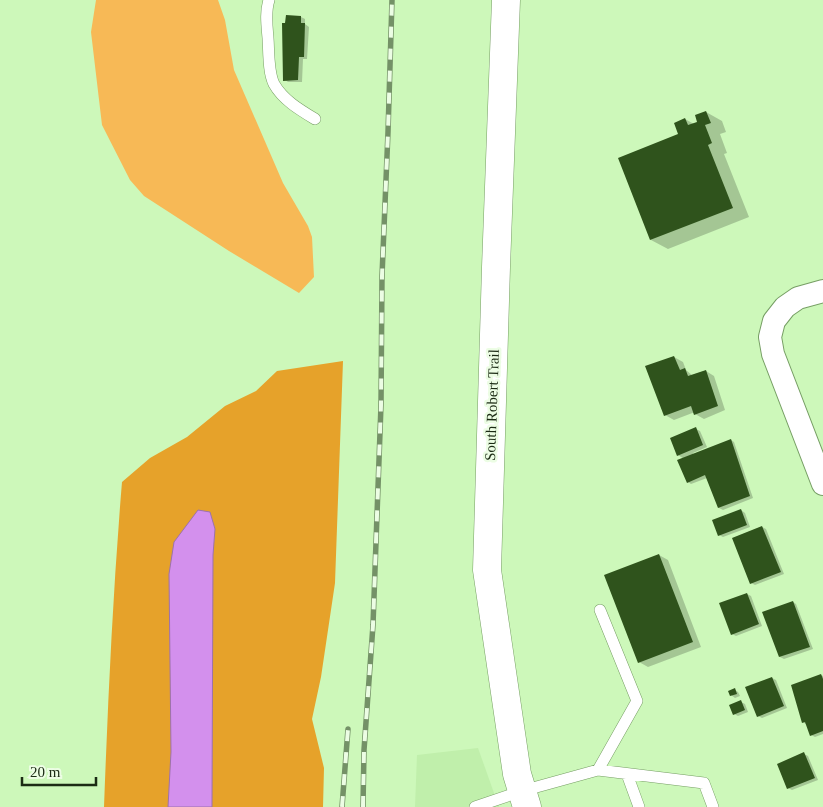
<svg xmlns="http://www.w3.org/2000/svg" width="823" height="807" font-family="Georgia,serif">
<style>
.built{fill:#c0efab}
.green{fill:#f7b956}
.forest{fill:#e6a22a}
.water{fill:#d390ed;stroke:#9c72ac}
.shadow{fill:#0003}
.building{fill:#2f531c}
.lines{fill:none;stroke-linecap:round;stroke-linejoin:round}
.service-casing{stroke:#769e64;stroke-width:12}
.minor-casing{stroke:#769e64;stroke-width:24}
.primary-casing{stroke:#769e64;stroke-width:29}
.service{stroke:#fff;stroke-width:11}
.minor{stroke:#fff;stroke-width:22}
.primary{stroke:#fff;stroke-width:28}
.rail-casing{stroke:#749167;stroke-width:5.5}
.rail{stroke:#ecfde4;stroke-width:4;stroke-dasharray:11;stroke-linecap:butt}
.labels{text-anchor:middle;stroke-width:5;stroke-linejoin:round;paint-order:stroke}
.street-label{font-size:15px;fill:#1b2b14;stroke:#ecfde4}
</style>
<rect width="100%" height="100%" fill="#cdf8ba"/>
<path class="built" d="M478 748 499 807H415L417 755Z"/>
<path class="green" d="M96 0H218L225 20 234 70 283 183 308 226 312 237 314 277 299 293 229 251 144 196 130 180 102 125 91 32Z"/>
<path class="forest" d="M343 361 335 583 321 677 312 719 324 768 323 807H104C108 699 113 590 122 482L150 458 187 437 225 406 256 391 277 371Z"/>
<path class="water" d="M198 510 210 512 215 529 213 555 212 807H168L171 752 169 574 174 542Z"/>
<path class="shadow" d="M301 17 305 19V24L309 27 307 59H303L302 82H288L285 80 287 24Z
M706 112 722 121 726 132 720 134 727 153 724 154 749 217 668 249 651 240 680 135 685 119 694 124 699 122Z
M674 357 683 362 686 370 693 376 706 371 714 376 725 410 704 419 695 414V412L674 420 665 415Z
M696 429 700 431 707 447 693 453 694 455 731 440 734 442 753 498 723 510 719 508 707 478 691 484 688 482 684 459 678 455Z
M741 510 745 513 750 527 723 537 719 535Z
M762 527 766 529 784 574 755 585 751 583Z
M659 555 668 560 701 647 648 667 639 662Z
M747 594 751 596 762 626 736 636 732 634Z
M793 602 796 604 813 649 784 659 780 657 764 612Z
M821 675 823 676V734L815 737 811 735 807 725 803 722Z
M772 678 776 680 787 708 762 718 758 716Z
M735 690 738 692 740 696 735 698 731 695Z
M741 702 745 704 748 712 738 716 734 714Z
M804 754 808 756 818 780 792 790 788 788Z"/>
<path class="building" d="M286 15 301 16V23H305L304 57H299L298 80 283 81 282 23H285Z
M706 111 711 123 705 125 712 143 708 145 733 208 650 240 618 158 678 134 674 123 685 118 688 125 697 122 695 115Z
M674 356 680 370 685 368 688 376 706 370 718 406 694 415 691 406 664 416 645 366Z
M696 427 703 445 677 456 670 438Z
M731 439 750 496 718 508 705 475 687 483 677 460Z
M741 509 747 525 718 536 712 520Z
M762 526 781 572 750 584 732 538Z
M659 554 693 642 638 663 604 575Z
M747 593 759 624 731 635 719 603Z
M793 601 810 647 779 657 762 612Z
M821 674 823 679V731L810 736 805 722 802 723 791 685Z
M772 677 784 706 757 717 745 687Z
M735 688 737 694 730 696 728 691Z
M741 700 745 710 733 715 729 705Z
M804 752 815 778 787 789 777 764Z"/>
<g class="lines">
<g class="service-casing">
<path id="service" d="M269 0C265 12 267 26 268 38 269 51 268 72 274 84 283 100 300 110 315 119
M598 770 637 701 600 610
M627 774 639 807
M475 807 522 791 598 770 704 783 713 807"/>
</g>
<g class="minor-casing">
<path id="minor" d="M823 291 798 298 785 307 774 321 770 337 773 354 823 484"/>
</g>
<g class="primary-casing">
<path id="primary" d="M506 0 496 267 487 570 517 774 527 807"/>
</g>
<use href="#service" class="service"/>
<use href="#minor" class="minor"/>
<use href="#primary" class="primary"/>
<g class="rail-casing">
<path id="rail" d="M342 807 348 729
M363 807 364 750 373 625 381 405 382 276 388 132 392 0"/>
</g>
<use href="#rail" class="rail"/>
</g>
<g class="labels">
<g class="street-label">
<text transform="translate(492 405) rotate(-88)" y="5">South Robert Trail</text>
</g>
</g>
<path d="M22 777v8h74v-8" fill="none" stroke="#1b2b14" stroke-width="2.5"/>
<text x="30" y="777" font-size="15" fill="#1b2b14" stroke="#ecfde4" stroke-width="4" paint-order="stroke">20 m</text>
</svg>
